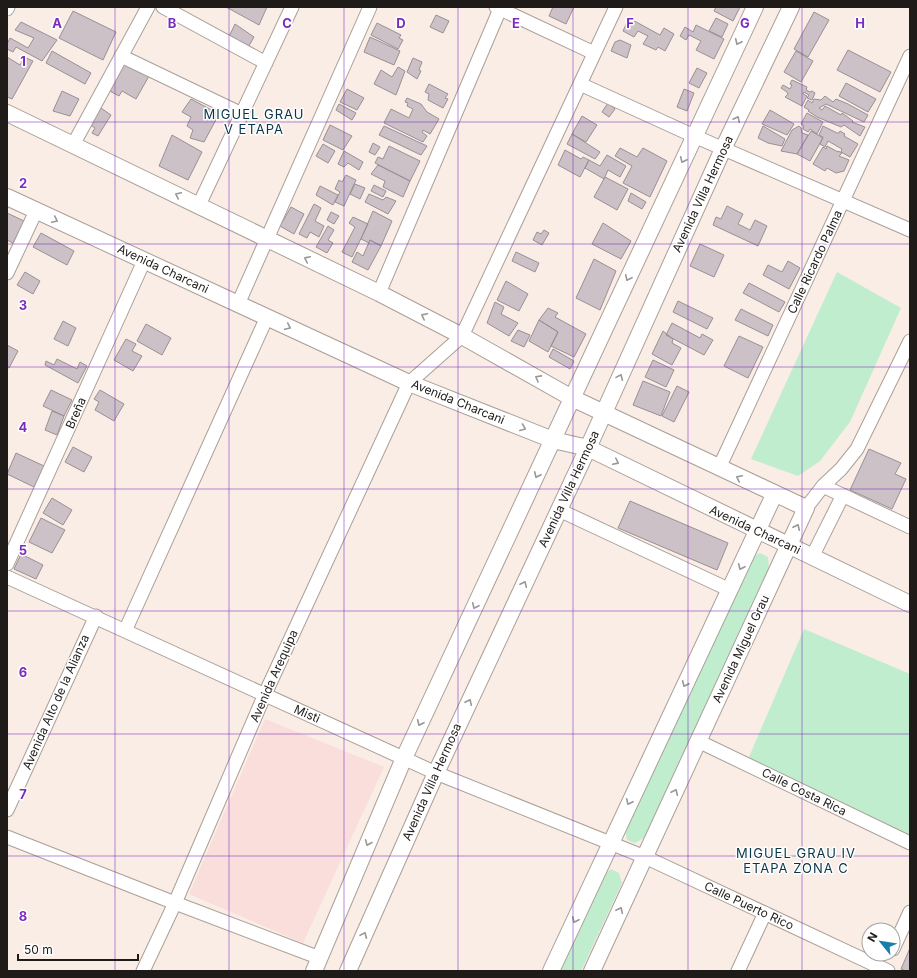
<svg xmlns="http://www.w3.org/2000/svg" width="917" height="978" font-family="Inter,sans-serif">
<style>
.education{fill:#f9dedc}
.green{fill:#c0edce}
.building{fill:#cdc1c8;stroke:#9a8f95}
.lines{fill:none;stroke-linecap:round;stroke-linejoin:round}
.minor-casing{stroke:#aa9f98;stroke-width:15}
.tertiary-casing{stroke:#aa9f98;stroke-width:18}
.minor{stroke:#fff;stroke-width:13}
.tertiary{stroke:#fff;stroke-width:16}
.oneway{stroke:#9a9897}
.grid{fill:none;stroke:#7b2cbf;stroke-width:1;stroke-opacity:0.55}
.labels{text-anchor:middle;stroke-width:3;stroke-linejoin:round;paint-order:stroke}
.street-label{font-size:12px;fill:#1f1b18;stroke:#fff}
.neighbourhood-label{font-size:13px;letter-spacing:1px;fill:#06364a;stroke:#fff}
.grid-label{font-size:13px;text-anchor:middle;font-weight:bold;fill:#7b2cbf;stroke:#fff;stroke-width:3;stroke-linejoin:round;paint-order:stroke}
</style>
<rect width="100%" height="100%" fill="#f9ede5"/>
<path class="education" d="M265 719 384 767 303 943 189 894Z"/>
<path class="green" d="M837 272 901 308 850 422 820 461 798 476 751 459Z
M760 553 768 557 769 568 644 838 635 843 627 840 625 828 751 557Z
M804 629 910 674V842L746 764Z
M611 869 619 873 622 883 581 971H559L604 874Z"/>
<path class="building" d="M226 7H267L259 25Z
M553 7H574L566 24 549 16Z
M716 7H740L733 21 714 11Z
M73 11 116 32 103 60 59 38Z
M814 12 829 20 808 57 794 49Z
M436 15 449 21 443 33 430 27Z
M629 18 660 35 664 28 674 34 665 51 658 47 656 50 643 44 648 36 638 31 634 37 623 31Z
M716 18 728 24 722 37 709 31Z
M21 22 57 40 42 61 16 47 13 52 7 49V44L10 38 28 48 34 38 15 30Z
M377 23 401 35 399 38 403 40 398 49 371 35Z
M235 24 254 37 246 51 227 41Z
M696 25 724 39 714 59 696 50 701 41 689 35 686 40 680 36 685 27 693 32Z
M370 37 400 51 394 65 364 52Z
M620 40 631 45 627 58 611 51 615 42Z
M848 50 891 72 880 92 837 70Z
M52 51 91 73 85 84 46 63Z
M796 51 813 61 801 82 784 72Z
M7 57 20 65 24 57 33 61 12 99 7 97Z
M413 58 422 62 419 70 421 71 417 79 407 72Z
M120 62 149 76 136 99 122 91 119 96 106 89Z
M398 67 405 71 396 95 374 84 381 70 392 77Z
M697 68 707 73 699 88 689 83Z
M792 80 807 87 806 90 810 92 812 91 815 93 812 100 807 98 809 95 804 92 803 94 807 96 802 106 785 97 788 94 787 92 781 88 783 85 790 89 792 85 790 84Z
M846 83 876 99 868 112 839 96Z
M429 84 448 94 445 98 448 99 443 108 428 100 429 94 425 92Z
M347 89 364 98 357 110 340 102Z
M684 89 694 93 687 111 677 107Z
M62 91 79 99 70 116 53 111Z
M825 96 833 102 836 99 848 104 868 115 864 122 826 104 819 108 822 110 825 106 841 115 842 113 853 121 852 122 865 127 860 136 844 125 841 127 817 117 808 111 809 110 804 107 808 100 812 103 814 99 821 100Z
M407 98 421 104 427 112 439 119 430 134 423 130 422 132 427 136 423 142 384 123 391 109 409 118 413 109 407 106 408 103 405 102Z
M191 99 219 114 204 142 190 138 193 130 187 126 191 117 182 112Z
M608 103 615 109 609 117 602 112Z
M339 104 356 113 352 120 336 110Z
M98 106 111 115 98 136 92 133 95 128 89 124Z
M770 110 794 124 787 135 762 124Z
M807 113 823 122 817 134 810 129 808 132 803 129 804 126 801 124Z
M582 116 597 125 586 142 572 134Z
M330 125 352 136 343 150 323 140Z
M384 126 427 146 421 155 379 135Z
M763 126 785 139 782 146 768 143 758 138Z
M799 126 801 128 802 133 808 135 797 154 781 151 792 130Z
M823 126 837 133H839L840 131 845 134 844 136 858 144 850 157 841 152 842 149 828 141 825 147 820 144 823 137 819 135Z
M811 131 823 138 810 161 797 154Z
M572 134 600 152 595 159 567 144Z
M172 135 202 152 188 180 159 166Z
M373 143 380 147 375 155 369 152Z
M323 144 335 151 328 163 316 156Z
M389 146 420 161 410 181 375 163 378 157 383 159Z
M827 146 838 152V151L842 153 839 156 849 160 844 171 836 173 827 168 825 171 813 164 823 147 826 149Z
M620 148 637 157 643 148 667 161 650 197 623 183 632 166 615 156Z
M565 150 581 159 583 157 589 160 580 177 558 165Z
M344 151 363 162 359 170 348 163 344 167 338 164Z
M607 155 626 166 620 177 608 170 604 179 585 168 589 160 600 166Z
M378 165 410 181 403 197 383 187 385 181 371 174Z
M346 175 356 180 344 206 335 202 340 192 335 189 339 180 342 182Z
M605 177 628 189 617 210 594 197Z
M355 184 365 188 360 199 350 194Z
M374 185 386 191 383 197 371 191Z
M320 186 338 195 333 205 316 195Z
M631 193 646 202 642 209 628 201Z
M369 194 383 200 386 197 396 201 388 214 365 202Z
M314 204 321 208 315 221 324 226 319 237 310 232 307 238 299 234Z
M727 206 743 214 738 224 750 230 755 220 767 226 758 246 713 225 716 217 721 219Z
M291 207 304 214 294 234 280 226Z
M373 211 392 221 381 246 370 240 369 243 361 239Z
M331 212 339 216 334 224 327 220Z
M7 213 24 221 13 243 7 240Z
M353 217 368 224 352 257 342 252 355 227 349 223Z
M603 223 631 241 621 259 592 244Z
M328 226 334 230 328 240 333 243 327 253 316 247Z
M544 230 549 233 542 245 533 240 537 232 541 234Z
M41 233 74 251 67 265 33 247Z
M370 240 381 246 368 270 352 262 357 252 363 256Z
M700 244 724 255 714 277 690 266Z
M516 252 539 263 535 272 512 261Z
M594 259 616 271 600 310 576 298Z
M788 261 800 268 789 289 763 275 768 265 782 272Z
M25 272 40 281 33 294 17 285Z
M506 281 528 294 519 311 497 300Z
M749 283 785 302 779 312 743 293Z
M678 301 713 318 707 329 673 312Z
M495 302 504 307 501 314 518 323 509 336 487 323Z
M548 308 558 313 555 317 586 334 574 357 551 346 558 332 539 320Z
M741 309 773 325 768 336 735 320Z
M539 320 558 332 548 352 529 341Z
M63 321 76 328 68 346 54 339Z
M672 323 700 338 702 334 713 340 704 355 666 335Z
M146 324 171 338 162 355 137 341Z
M518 330 530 335 524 347 511 341Z
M663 331 673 339 672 343 681 348 672 365 652 354Z
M739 336 763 347 748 378 724 366Z
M126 339 136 344 132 351 142 356 133 371 114 360Z
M7 345 18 351 9 368 7 367Z
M553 349 574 361 570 369 549 357Z
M57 359 77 369 80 362 87 366 78 383 45 365 46 361 54 365Z
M653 360 674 370 666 387 645 377Z
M643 381 670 392 661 416 633 405Z
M677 386 689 392 674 422 662 416Z
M51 390 72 400 64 416 43 406Z
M100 390 124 404 114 421 95 410 99 402 94 399Z
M52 411 64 416 57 435 45 430Z
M73 447 92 457 84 472 65 462Z
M869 449 901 463 895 474 906 479 892 509 850 490Z
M16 453 44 466 34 487 7 474Z
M52 498 72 510 63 525 43 513Z
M630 501 728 543 717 570 618 528Z
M41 518 65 530 52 553 29 542Z
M21 554 43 565 36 579 14 569Z
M910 948V971H906L901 969Z"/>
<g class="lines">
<g class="minor-casing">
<path id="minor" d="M163 7 266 63
M496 7 594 53
M7 9 8 7
M121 56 242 114
M580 84 694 136 910 230
M73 145 148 7
M199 205 292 7
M7 273 36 211
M379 293 500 9
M238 304 370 7
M719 468 910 56
M823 486 910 527
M806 508 823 486 841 469 857 449 910 341
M559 510 730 590
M812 557 843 495
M7 564 144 261
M7 577 436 773 645 857 888 971
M125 631 267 317
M698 741 910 843
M7 810 96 616
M7 837 175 903 320 958
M893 949 910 912
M143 971 175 903 265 694 409 383 462 336 616 7
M738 971 765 913"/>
</g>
<g class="tertiary-casing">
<path id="tertiary" d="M7 113 379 293 462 336 572 398 806 508 592 971
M7 197 409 383 553 440 588 448 910 604
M314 971 404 758 755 7
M348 971 436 773 588 448 723 149 791 7
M551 971 774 495"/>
</g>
<use href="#minor" class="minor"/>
<use href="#tertiary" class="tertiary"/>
</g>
<defs><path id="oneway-chevron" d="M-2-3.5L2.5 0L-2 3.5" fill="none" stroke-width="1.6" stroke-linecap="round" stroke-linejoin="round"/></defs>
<g class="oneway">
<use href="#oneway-chevron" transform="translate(738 42) rotate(115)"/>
<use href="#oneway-chevron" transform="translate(737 119) rotate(-64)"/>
<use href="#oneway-chevron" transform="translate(683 160) rotate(115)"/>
<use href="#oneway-chevron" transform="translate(178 195) rotate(-155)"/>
<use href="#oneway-chevron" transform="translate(55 220) rotate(25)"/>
<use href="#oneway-chevron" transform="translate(307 259) rotate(-154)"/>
<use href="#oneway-chevron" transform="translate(628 278) rotate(115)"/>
<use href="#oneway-chevron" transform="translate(424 316) rotate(-153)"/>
<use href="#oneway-chevron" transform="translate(288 327) rotate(25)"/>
<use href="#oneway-chevron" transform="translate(620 377) rotate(-66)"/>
<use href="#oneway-chevron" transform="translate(538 378) rotate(-151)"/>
<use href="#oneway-chevron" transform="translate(523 428) rotate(22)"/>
<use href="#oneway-chevron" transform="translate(616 462) rotate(26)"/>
<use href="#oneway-chevron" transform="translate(537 475) rotate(115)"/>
<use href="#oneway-chevron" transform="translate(739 478) rotate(-154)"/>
<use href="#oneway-chevron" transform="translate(797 527) rotate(-65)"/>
<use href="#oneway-chevron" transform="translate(741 567) rotate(115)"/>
<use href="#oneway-chevron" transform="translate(524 584) rotate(-65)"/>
<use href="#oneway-chevron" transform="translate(475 606) rotate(115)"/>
<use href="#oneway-chevron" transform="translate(685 684) rotate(115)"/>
<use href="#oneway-chevron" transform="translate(469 702) rotate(-65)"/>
<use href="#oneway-chevron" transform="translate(420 723) rotate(115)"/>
<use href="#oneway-chevron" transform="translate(675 792) rotate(-65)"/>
<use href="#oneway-chevron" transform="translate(629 802) rotate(115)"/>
<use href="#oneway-chevron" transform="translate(368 843) rotate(113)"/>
<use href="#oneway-chevron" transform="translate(620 910) rotate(-65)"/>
<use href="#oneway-chevron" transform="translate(575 920) rotate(115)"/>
<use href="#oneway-chevron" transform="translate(364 935) rotate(-66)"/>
</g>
<path class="grid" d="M115 7V971M229 7V971M344 7V971M458 7V971M573 7V971M688 7V971M802 7V971M7 122H910M7 244H910M7 367H910M7 489H910M7 611H910M7 734H910M7 856H910"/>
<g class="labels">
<g class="street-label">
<text transform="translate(703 194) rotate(-65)" y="4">Avenida Villa Hermosa</text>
<text transform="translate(815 262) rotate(-65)" y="4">Calle Ricardo Palma</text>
<text transform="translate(163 269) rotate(25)" y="4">Avenida Charcani</text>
<text transform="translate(458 402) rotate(22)" y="4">Avenida Charcani</text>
<text transform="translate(76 413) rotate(-66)" y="4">Breña</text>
<text transform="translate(569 489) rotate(-65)" y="4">Avenida Villa Hermosa</text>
<text transform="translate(755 530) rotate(25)" y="4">Avenida Charcani</text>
<text transform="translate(741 649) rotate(-65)" y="4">Avenida Miguel Grau</text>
<text transform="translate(274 676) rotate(-66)" y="4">Avenida Arequipa</text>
<text transform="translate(56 702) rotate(-66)" y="4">Avenida Alto de la Alianza</text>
<text transform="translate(307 714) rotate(24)" y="4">Misti</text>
<text transform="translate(432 782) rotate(-66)" y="4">Avenida Villa Hermosa</text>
<text transform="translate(804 792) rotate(26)" y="4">Calle Costa Rica</text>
<text transform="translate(749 906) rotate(25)" y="4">Calle Puerto Rico</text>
</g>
<g class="neighbourhood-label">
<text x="254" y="119">MIGUEL GRAU<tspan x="254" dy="15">V ETAPA</tspan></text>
<text x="796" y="858">MIGUEL GRAU IV<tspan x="796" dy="15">ETAPA ZONA C</tspan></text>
</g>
</g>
<g class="grid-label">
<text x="57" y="28">A</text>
<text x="172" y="28">B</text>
<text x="287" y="28">C</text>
<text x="401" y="28">D</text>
<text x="516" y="28">E</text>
<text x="630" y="28">F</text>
<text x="745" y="28">G</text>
<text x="860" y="28">H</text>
<text x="23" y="66">1</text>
<text x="23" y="188">2</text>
<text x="23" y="310">3</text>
<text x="23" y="432">4</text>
<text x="23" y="555">5</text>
<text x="23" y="677">6</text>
<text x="23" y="799">7</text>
<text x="23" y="921">8</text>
</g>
<rect width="917" height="978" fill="none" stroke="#1f1b18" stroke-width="16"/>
<g transform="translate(881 942) rotate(300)"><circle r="19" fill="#ffffff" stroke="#a5a4a3"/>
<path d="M0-3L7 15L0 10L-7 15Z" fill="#177fa9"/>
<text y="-6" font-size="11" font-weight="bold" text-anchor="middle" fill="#1f1b18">N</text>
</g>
<path d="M18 954v6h120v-6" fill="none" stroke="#1f1b18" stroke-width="2"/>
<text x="24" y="954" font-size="12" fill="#1f1b18" stroke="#ffffff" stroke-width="3" paint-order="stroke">50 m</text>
</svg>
